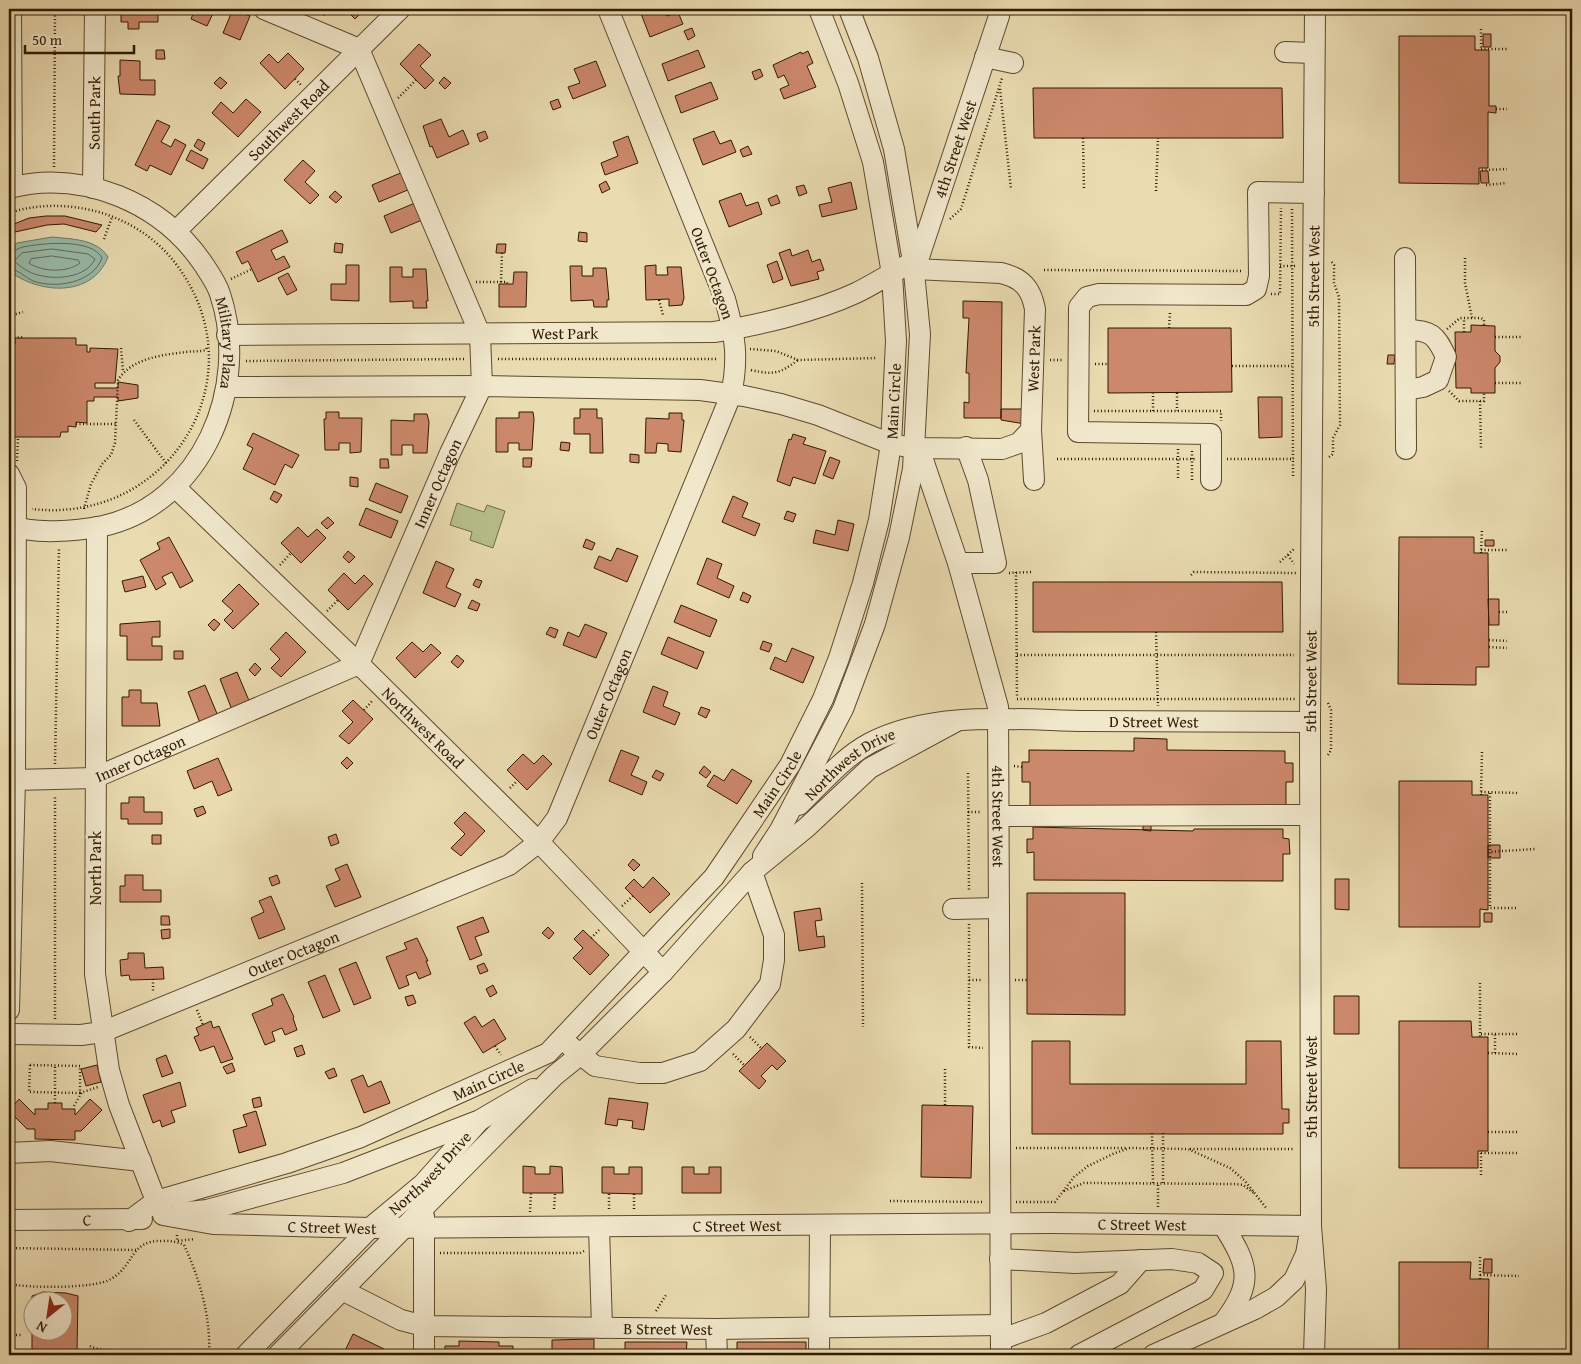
<svg xmlns="http://www.w3.org/2000/svg" width="1581" height="1364" font-family="'Gentium Book Plus',serif">
<style>
.green{fill:#b7c08b;stroke:#736d46}
.water{fill:#98bcaa;stroke:#6e7b66}
.lines{fill:none;stroke-linecap:round;stroke-linejoin:round}
.shore{stroke:#646b55;stroke-width:1}
.building{fill:#cc886b;stroke:#2f1a00;fill-rule:evenodd}
.minor-casing{stroke:#5e4a2c;stroke-width:22}
.path{stroke:#2f1a00;stroke-width:2.5;stroke-dasharray:1 2.5;stroke-linecap:butt}
.minor{stroke:#f1e8cc;stroke-width:20}
.labels{text-anchor:middle;stroke-width:5;stroke-linejoin:round;paint-order:stroke}
.street-label{font-size:16px;fill:#2f1a00;stroke:#f1e8cc}
</style>
<rect width="100%" height="100%" fill="#eadcb1"/>
<filter id="stains"><feTurbulence type="fractalNoise" baseFrequency=".004" numOctaves="4"/><feColorMatrix values="0 0 0 0 .2 0 0 0 0 .09 0 0 0 0 .02 0 0 0 .5 -.17"/></filter>
<radialGradient id="worn" r=".72"><stop offset=".6" stop-color="#630" stop-opacity="0"/><stop offset="1" stop-color="#630" stop-opacity=".3"/></radialGradient>
<path class="green" d="M457 503 484 512 487 505 505 511 493 548 470 540 472 532 450 525Z"/>
<path class="water" d="M52 237C72 239 97 239 108 257 92 298 39 294 9 271V250L17 243Z"/>
<g class="lines">
<path class="shore" d="M52 249 88 254 95 259C86 278 56 280 38 275 29 273 21 267 14 261L22 253Z
M9 253C15 252 17 248 23 247 42 243 92 238 102 258 93 283 56 289 33 281 25 277 17 269 9 268
M52 256 78 260 80 263C67 273 42 272 29 263L31 259Z"/>
</g>
<path class="building" d="M121 9H158V22H139V29H128V22H121Z
M195 9H215L207 26 191 19Z
M233 9 250 16 240 40 223 33Z
M345 9H365L355 19Z
M645 9H664L667 16 678 12 683 24 650 37 640 11Z
M692 28 695 36 688 40 684 31Z
M1483 34H1491V47H1483Z
M1399 36H1475V50H1489V106H1496V113L1488 112V168H1479V184L1399 183Z
M419 44 431 55 420 66 434 80 425 89 400 64Z
M156 50H164L165 59H156Z
M698 50 705 67 668 81 662 64Z
M808 51 813 63 807 66 816 87 784 99 780 89 789 85 784 75 778 78 773 65 801 52 802 54Z
M288 53 304 69 285 89 260 63 269 54 278 63Z
M120 60 140 61V80H155V95L120 94 118 76H120Z
M596 61 606 86 573 99 568 87 580 83 574 69Z
M760 69 763 76 755 80 752 72Z
M220 77 227 83 221 89 214 83Z
M444 77 451 83 445 89 439 83Z
M711 82 718 99 681 113 675 96Z
M1033 88H1282L1283 138H1034Z
M246 99 261 112 238 137 212 113 221 102 233 113Z
M558 99 561 107 553 110 550 102Z
M441 119 449 137 463 130 469 144 437 158 432 146 430 147 423 126Z
M157 120 170 126 161 142 171 147 175 139 186 145 171 175 150 165 147 171 135 165Z
M485 131 488 138 480 142 477 134Z
M714 131 720 144 731 140 736 152 703 165 693 139Z
M628 136 638 163 605 175 601 163 618 156 613 142Z
M198 139 205 143 201 151 194 146Z
M748 146 752 154 743 157 740 150Z
M191 150 208 159 203 169 186 160Z
M303 160 315 171 305 182 319 195 310 204 284 180Z
M1480 171H1488L1489 183H1481Z
M403 172 410 189 379 202 372 185Z
M606 181 610 189 602 193 599 185Z
M851 182 857 209 822 217 819 205 832 202 828 188Z
M804 185 807 193 799 196 796 187Z
M335 191 342 197 336 203 329 197Z
M741 193 746 206 758 202 762 214 729 227 719 201Z
M777 195 780 203 771 206 768 199Z
M415 203 422 220 391 233 384 216Z
M46 216H65L102 225 96 232 64 224 47 225 15 232 9 226 29 218Z
M282 230 288 242 271 250 276 260 284 256 290 267 258 282 248 261 242 264 236 252Z
M579 232 587 233V242L578 241Z
M335 243 343 244 342 253 334 252Z
M497 244H506L505 253H496Z
M790 249 792 256 808 250 812 262 820 259 824 270 817 272 819 279 791 286 779 253Z
M777 261 783 279 773 283 767 265Z
M346 265H359V301L331 300V284H346Z
M656 265V275H668L667 267H681L684 298 682 305 669 306V299L646 300 645 266Z
M570 266H582V276H593V268H606L609 300H607V307H594L593 300 571 301Z
M390 267H402V277H413V269H426L428 301H426L427 308H413V301L390 302Z
M514 272H527L526 307H499V284H513Z
M288 273 297 290 287 295 278 278Z
M963 301 1002 302 1001 418H964V402L969 403V373H966L969 318H963Z
M1471 325 1495 326V351L1500 356V362L1495 368V393H1471V388H1456L1455 332H1471Z
M1108 328H1231L1232 392 1108 393Z
M15 338H76V345H87V352H90V348L118 349 115 383H95V388H118V382L138 385V398L118 401V397H94V401H87V423L76 422V427L68 426V432H61L60 437H9V344H15Z
M1388 355H1395L1394 364H1387Z
M1258 397H1282V437L1259 438Z
M580 409H597V418H602L603 453H590V434H574V418H580Z
M1001 409H1025V424L1001 420Z
M326 412H339V418H362L361 452 350 453V443H339V450H325L324 419H326Z
M519 412H533L534 419 532 450H519V443H508V452H496V418H519Z
M669 413H682V420H684L681 452 668 451V444L657 443 656 453H645L646 418 669 419Z
M414 414H427L429 422 427 453H413V445H402V455H391V420L414 421Z
M253 433 299 455 292 468 285 464 275 485 243 469 253 448 247 445Z
M793 434 806 438 803 444 826 451 815 484 793 477 790 486 777 481 789 439 791 440Z
M561 442 570 443 569 451 560 450Z
M630 454 639 455V463L630 462Z
M830 457 840 461 833 479 823 475Z
M523 458H532L531 467H523Z
M380 459H388L389 468H380Z
M350 477 358 478V487L350 486Z
M376 483 408 496 401 513 369 500Z
M274 491 282 495 277 503 270 499Z
M733 496 748 503 742 517 760 524 755 536 722 522Z
M366 508 398 521 391 538 359 525Z
M787 511 796 514 793 522 784 519Z
M328 517 334 523 327 529 321 523Z
M838 520 854 524 848 551 813 543 816 530 835 535Z
M298 527 308 537 317 529 326 538 301 563 281 543Z
M169 537 193 581 180 588 172 572 162 577 166 584 156 590 140 560 160 549 157 543Z
M1399 537H1474V553H1488L1489 667H1476V685L1398 684Z
M586 539 595 543 592 550 583 547Z
M1485 540H1494V546H1485Z
M617 548 638 556 627 582 594 568 599 556 611 561Z
M348 551 355 557 349 563 343 557Z
M707 558 722 564 717 578 734 586 729 598 697 584Z
M436 561 454 569 446 587 461 594 455 607 423 593Z
M344 573 355 584 364 575 373 584 348 610 328 590Z
M143 576 146 587 125 592 122 581Z
M476 579 482 581 479 588 473 585Z
M1033 582H1282L1283 632H1033Z
M239 584 259 604 233 629 224 620 233 611 222 601Z
M743 592 751 596 748 603 740 600Z
M1488 599H1499V625H1489Z
M472 600 480 604 477 611 468 608Z
M681 605 717 620 710 637 674 622Z
M214 619 220 624 214 631 208 625Z
M160 621V637H152V646H162V660H127V636H120V624Z
M585 624 607 633 596 658 563 645 568 632 579 637Z
M550 627 558 630 555 638 546 634Z
M286 632 306 652 281 677 271 668 280 659 270 649Z
M668 637 704 652 697 669 661 654Z
M763 641 772 644 769 652 760 649Z
M412 642 423 652 431 644 441 653 415 678 396 658Z
M792 648 814 657 803 683 770 669 775 657 786 662Z
M174 651H183V659H174Z
M457 655 464 661 458 668 451 662Z
M255 663 261 669 255 676 249 670Z
M237 672 250 703 232 710 220 679Z
M205 685 218 716 200 723 188 692Z
M653 686 668 692 663 706 680 713 675 725 643 712Z
M129 690H141V703H157L160 726H122V697H129Z
M353 700 373 719 349 744 339 736 353 722 342 711Z
M701 707 710 710 706 718 698 714Z
M1134 738 1167 739V750L1285 751V763H1293V782H1286V810L1030 808V782H1022V762H1029V750L1134 751Z
M621 750 639 757 631 775 647 782 642 795 609 781Z
M523 754 534 764 543 755 552 764 527 790 507 770Z
M347 757 353 763 347 769 341 763Z
M218 758 232 790 218 796 212 781 194 789 187 771Z
M704 766 711 772 706 778 699 773Z
M732 769 752 781 737 804 707 786 714 775 724 781Z
M656 770 664 774 660 781 652 777Z
M1399 781H1472V795H1488V910L1480 909V927H1399Z
M129 797H144V812H162V824H128V819H121V803H129Z
M203 806 206 813 197 817 194 809Z
M1143 809H1151V831L1143 830Z
M465 812 485 831 461 856 451 848 465 834 454 823Z
M1033 827 1193 831 1194 829H1283V838L1289 839 1290 854H1283V881L1034 880V852L1027 853V839H1033Z
M336 834 339 843 331 846 328 837Z
M152 835H161V844H152Z
M1488 845H1500V858H1488Z
M633 859 640 865 634 871 628 865Z
M347 864 361 897 335 907 326 886 340 880 335 869Z
M125 875H143V890H161V902H120V886H125Z
M277 875 280 883 272 886 269 878Z
M653 877 670 894 650 913 625 888 634 879 643 888Z
M1335 879H1349V910L1335 909Z
M1027 893H1125V1015L1027 1014Z
M271 896 285 929 259 939 251 918 264 912 259 901Z
M820 908 822 920 815 921 817 937 824 936 825 947 799 951 794 912Z
M1484 913H1492V922H1484Z
M161 916H169L170 925H161Z
M483 917 489 932 475 937 482 955 470 960 457 927Z
M548 927 554 933 549 939 542 933Z
M170 929V938L162 939 161 930Z
M583 930 609 955 590 975 573 958 583 948 574 939Z
M417 938 428 961H426L431 974 419 979 416 972 406 976 409 985 399 989 386 957 407 949 404 943Z
M128 953H144L145 968 163 967 164 979 130 980 129 975 121 976 120 960 128 959Z
M356 962 371 998 354 1005 339 969Z
M484 963 488 971 480 974 477 966Z
M325 975 340 1011 323 1018 308 982Z
M493 985 497 993 490 997 486 989Z
M283 994 294 1017 293 1018 297 1030 285 1035 282 1028 272 1032 275 1041 265 1045 252 1014 273 1005 271 999Z
M413 995 416 1003 408 1006 405 997Z
M1334 996H1359V1034H1334Z
M475 1016 482 1027 494 1019 506 1039 483 1053 464 1023Z
M211 1021 213 1028 219 1026 233 1059 221 1063 214 1046 200 1051 194 1037 199 1035 196 1028Z
M1399 1021H1471L1472 1037H1488V1151H1478V1168H1399Z
M1032 1041H1070V1084H1246V1041H1281L1282 1109H1289V1123H1283V1134H1032Z
M767 1043 786 1061 777 1070 772 1065 761 1076 766 1081 759 1089 739 1071Z
M302 1045 305 1054 297 1057 294 1048Z
M166 1055 173 1073 162 1077 156 1059Z
M232 1063 235 1071 227 1074 223 1067Z
M97 1065 101 1082 86 1086 81 1069Z
M334 1068 337 1076 329 1079 325 1072Z
M363 1075 368 1087 381 1081 390 1103 364 1113 351 1080Z
M180 1082 186 1106 171 1111 175 1122 162 1127 160 1120 153 1123 143 1095Z
M260 1097 262 1106 254 1108 252 1099Z
M609 1098 648 1103 644 1130 632 1128 633 1121 618 1119 617 1126 605 1124Z
M19 1099 35 1115V1109H48V1103H62V1109H75V1115L90 1099 102 1110 81 1131H75V1140L35 1139V1129H27L9 1111Z
M922 1105 973 1106 971 1178 921 1177Z
M256 1111 266 1145 239 1153 233 1130 247 1126 243 1115Z
M523 1166 535 1167V1174H550V1166L562 1167 563 1193H523Z
M602 1167H614V1174H629V1167H642V1194L602 1193Z
M682 1167H694V1174H709V1167H721V1193H682Z
M1484 1259H1492V1273H1483Z
M1399 1262H1471L1470 1279H1489L1488 1355H1399Z
M43 1292 66 1293 78 1296 77 1352H93L94 1355H16L17 1352H32V1296ZM32 1302H62V1332H32Z
M353 1334 384 1349 381 1355H343Z
M594 1339V1355H552V1340Z
M459 1341 499 1342V1346H513V1355H445V1346H459Z
M625 1342H687L686 1355H625Z
M737 1342H806V1355H737Z"/>
<g class="lines">
<g class="minor-casing">
<g id="minor">
<path d="M11 9 12 187"/>
<path d="M1285 52 1314 53"/>
<path d="M985 57 1013 63"/>
<path id="s1" d="M9 188C82 169 162 202 204 265 210 274 217 284 220 294 251 387 202 504 103 526 77 531 34 535 9 525"/>
<path id="s2" d="M93 188 95 9"/>
<path id="s3" d="M176 231 400 9"/>
<path d="M1405 258 1406 449"/>
<path id="s4" d="M227 335 714 332C757 326 817 311 856 293 877 283 896 269 918 260L999 16V9"/>
<path id="s5" d="M227 387 482 386 700 390 744 396 781 404 818 415 891 444 914 448 1002 449 1019 443 1031 430 1035 309C1031 288 1022 278 1001 273L914 269"/>
<path d="M1406 390 1423 387 1438 380 1446 357C1436 335 1431 330 1406 330"/>
<path d="M1031 430 1034 480"/>
<path id="s6" d="M919 448 958 563 998 707 1001 1355"/>
<path d="M9 474 16 488 15 780 9 1010"/>
<path d="M1211 480V434L1078 432 1079 307 1087 297 1099 294 1246 295 1256 289 1259 276 1258 192 1314 193"/>
<path id="s7" d="M176 488 359 664 539 842 663 972"/>
<path d="M97 527 95 974 109 1070 119 1105 156 1201"/>
<path d="M958 563H996L978 480 966 447"/>
<path id="s8" d="M9 777 15 780 94 778 359 664 450 453 482 386 480 334 359 49 264 9"/>
<path id="s9" d="M799 805C822 783 842 758 870 743 933 710 1017 720 1086 721 1161 721 1235 722 1310 722"/>
<path d="M999 816 1301 815"/>
<path d="M763 856 780 830 843 709 875 624 899 537 913 469 920 334 913 262 894 149 868 58 849 9"/>
<path d="M953 909 999 908"/>
<path id="s10" d="M9 1034 81 1035 102 1032 509 865 539 842 557 818 731 395C739 358 735 335 725 299L608 9"/>
<path d="M570 1046 595 1066 639 1073H663L700 1061 736 1029 770 984 774 960V935L752 872"/>
<path d="M9 1153 50 1151 141 1161"/>
<path d="M180 1213 207 1210 343 1173 480 1120 533 1089"/>
<path id="s11" d="M163 1215 213 1224 370 1228 1051 1223 1311 1226 1306 1254 1294 1280 1276 1297 1255 1309 1153 1355"/>
<path id="s12" d="M9 1220 142 1219"/>
<path id="s13" d="M129 1221 156 1201 287 1163 361 1137 548 1053 714 877 790 765 823 699 839 658 863 583 879 520 891 444 896 341 892 274 873 162 848 83 819 9"/>
<path d="M1223 1225C1249 1266 1254 1282 1224 1322"/>
<path d="M599 1227 602 1328"/>
<path d="M1000 1259 1075 1263 1172 1259 1198 1263 1213 1273 1203 1290 1079 1355"/>
<path id="s14" d="M342 1290 401 1320 424 1326 716 1329 1001 1325"/>
<path d="M716 1329 717 1355"/>
<path d="M1002 1339 1046 1323 1120 1284 1141 1260"/>
<path id="s15" d="M246 1355 370 1228 423 1184 479 1121"/>
<path d="M278 1355 554 1076 580 1055 663 972 752 872 807 827 870 768 955 722"/>
<path d="M424 1355V1216"/>
<path d="M819 1355 820 1225"/>
<path id="s16" d="M1314 1355 1316 1289 1311 1226 1310 722 1315 9"/>
</g>
</g>
<path class="path" d="M323 15 329 9
M1481 29V48
M1481 49H1507
M295 79 301 85
M1000 89 1011 189
M398 98 416 80
M1496 109H1507
M1083 138 1084 190
M54 167 55 9
M1482 170 1507 169
M1486 185 1507 183
M1156 191 1158 138
M1292 209 1293 476
M9 213C39 203 72 204 102 213 131 222 158 240 176 264 261 376 170 525 32 509
M950 219 961 209 1002 78
M104 239 112 217
M1465 258V283L1472 318
M1280 266H1297
M1044 270 1242 271
M231 279 252 269
M476 282H507V284
M501 282 502 253
M1271 294H1280L1281 208
M659 300 663 315
M9 316 23 312
M1169 328 1170 312
M1447 329 1460 318H1481L1484 320V327
M9 331 11 338 24 337
M1464 332V318
M1495 337H1521
M121 348 123 371
M750 349 776 351 798 360 877 358
M498 359H718
M1050 360H1062
M246 361 465 359
M1095 364H1108
M1232 366H1292
M751 370C774 375 779 374 798 360
M1495 383H1522
M1449 391 1459 401H1484V393
M1177 393V411
M1480 401 1481 450
M1094 411H1221V421
M1153 411V393
M134 420 166 463
M76 424H118
M1178 449V480
M1329 457 1333 454V438L1340 425 1339 297 1334 283V265L1331 261
M1057 459H1196
M1227 459H1294
M17 461 18 437
M1192 480V450
M84 509 91 484 102 464 111 455 115 443 118 380C132 358 162 355 186 352 193 351 199 352 206 350L207 346
M1481 550H1507
M1481 553 1482 529
M1288 555 1294 564
M1280 562 1295 548
M280 565 291 553
M1016 572 1017 698
M1009 573 1032 572
M1191 575 1194 572 1296 573
M327 611 338 600
M1499 612H1507
M1156 632 1158 706
M1489 640 1507 641
M1489 647 1507 648
M1017 655H1294
M1017 699H1295
M1328 703 1331 710V750L1328 755
M364 710 373 700
M55 764 59 547
M1014 766 1023 767
M968 773 969 891
M510 788 517 781
M1481 792 1517 793
M1490 793V908H1518
M1481 795 1482 751
M968 812H982
M1488 852 1535 849
M862 883 863 1027
M622 906 633 896
M969 924V1047L983 1048
M591 938 599 930
M153 979V993
M969 980H982
M1015 980H1027
M1480 983V1037
M197 1010 203 1025
M55 1019V797
M1481 1034H1519
M750 1037 761 1048
M495 1046 501 1055
M1488 1053 1519 1054
M1495 1053V1034
M733 1054 745 1066
M30 1065 80 1066V1093L29 1092Z
M80 1093 98 1087
M55 1103V1066
M945 1105V1067
M74 1106 82 1092
M1488 1132H1519
M1152 1133 1153 1183
M1163 1133V1183
M1016 1148H1126
M1190 1149H1294
M1481 1153H1519
M1481 1175V1151
M1064 1191 1084 1183 1235 1184 1243 1185 1254 1193
M890 1201 983 1202
M1016 1202H1055L1074 1177 1088 1166 1115 1153 1130 1148 1188 1149 1230 1168 1245 1181 1267 1209
M1158 1207V1184
M554 1209 555 1193
M609 1209V1193
M634 1209V1193
M530 1212 531 1193
M177 1235V1241L195 1239
M9 1248 136 1250
M440 1253H580L584 1251
M1480 1275 1519 1276
M1480 1279V1255
M9 1284C28 1288 95 1289 111 1279 135 1265 130 1240 162 1241 170 1241 176 1241 184 1245 200 1279 211 1318 209 1355
M656 1311 666 1295
M9 1335H21
M90 1346C101 1352 114 1348 125 1355
M1127 1355 1137 1351"/>
<use href="#minor" class="minor"/>
</g>
<g class="labels">
<g class="street-label">
<text dy="6" stroke="none"><textPath href="#s2" startOffset="75">South Park</textPath></text>
<text dy="6" stroke="none"><textPath href="#s3" startOffset="158">Southwest Road</textPath></text>
<text dy="6" stroke="none"><textPath href="#s4" startOffset="822">4th Street West</textPath></text>
<text transform="translate(713 273) rotate(70)" y="6">Outer Octagon</text>
<text dy="6" stroke="none"><textPath href="#s16" startOffset="1079">5th Street West</textPath></text>
<text dy="6" stroke="none"><textPath href="#s4" startOffset="338">West Park</textPath></text>
<text dy="6" stroke="none"><textPath href="#s1" startOffset="306">Military Plaza</textPath></text>
<text dy="6" stroke="none"><textPath href="#s5" startOffset="891">West Park</textPath></text>
<text dy="6" stroke="none"><textPath href="#s13" startOffset="1212">Main Circle</textPath></text>
<text dy="6" stroke="none"><textPath href="#s8" startOffset="571">Inner Octagon</textPath></text>
<text dy="6" stroke="none"><textPath href="#s16" startOffset="674">5th Street West</textPath></text>
<text dy="6" stroke="none"><textPath href="#s10" startOffset="735">Outer Octagon</textPath></text>
<text dy="6" stroke="none"><textPath href="#s9" startOffset="382">D Street West</textPath></text>
<text dy="6" stroke="none"><textPath href="#s7" startOffset="344">Northwest Road</textPath></text>
<text dy="6" stroke="none"><textPath href="#s8" startOffset="136">Inner Octagon</textPath></text>
<text dy="6" stroke="none"><textPath href="#s9" startOffset="66">Northwest Drive</textPath></text>
<text dy="6" stroke="none"><textPath href="#s13" startOffset="808">Main Circle</textPath></text>
<text dy="6" stroke="none"><textPath href="#s6" startOffset="380">4th Street West</textPath></text>
<text transform="translate(95 868) rotate(-90)" y="6">North Park</text>
<text dy="6" stroke="none"><textPath href="#s10" startOffset="300">Outer Octagon</textPath></text>
<text dy="6" stroke="none"><textPath href="#s13" startOffset="388">Main Circle</textPath></text>
<text transform="translate(1311 1087) rotate(-90)" y="6">5th Street West</text>
<text dy="6" stroke="none"><textPath href="#s15" startOffset="259">Northwest Drive</textPath></text>
<text dy="6" stroke="none"><textPath href="#s12" startOffset="78">C</textPath></text>
<text dy="6" stroke="none"><textPath href="#s11" startOffset="980">C Street West</textPath></text>
<text dy="6" stroke="none"><textPath href="#s11" startOffset="575">C Street West</textPath></text>
<text dy="6" stroke="none"><textPath href="#s11" startOffset="170">C Street West</textPath></text>
<text dy="6" stroke="none"><textPath href="#s14" startOffset="334">B Street West</textPath></text>
</g>
</g>
<rect width="1581" height="1364" fill="none" stroke="#eadcb1" stroke-width="30"/>
<rect x="10" y="10" width="1561" height="1344" fill="none" stroke="#2f1a00" stroke-width="2.5"/>
<rect x="15" y="15" width="1551" height="1334" fill="none" stroke="#2f1a00"/>
<g transform="translate(48 1316) rotate(210)"><circle r="24" fill="#f1e8cc" stroke="#a3967a"/>
<path d="M0-4L9 19L0 12L-9 19Z" fill="#8f2418"/>
<text y="-8" font-size="14" font-weight="bold" text-anchor="middle" fill="#2f1a00">N</text>
</g>
<path d="M25 45v8h109v-8" fill="none" stroke="#2f1a00" stroke-width="2.5"/>
<text x="32" y="45" font-size="15" fill="#2f1a00" stroke="#f1e8cc" stroke-width="4" paint-order="stroke">50 m</text>
<rect width="100%" height="100%" filter="url(#stains)"/>
<rect width="100%" height="100%" fill="url(#worn)"/>
</svg>
